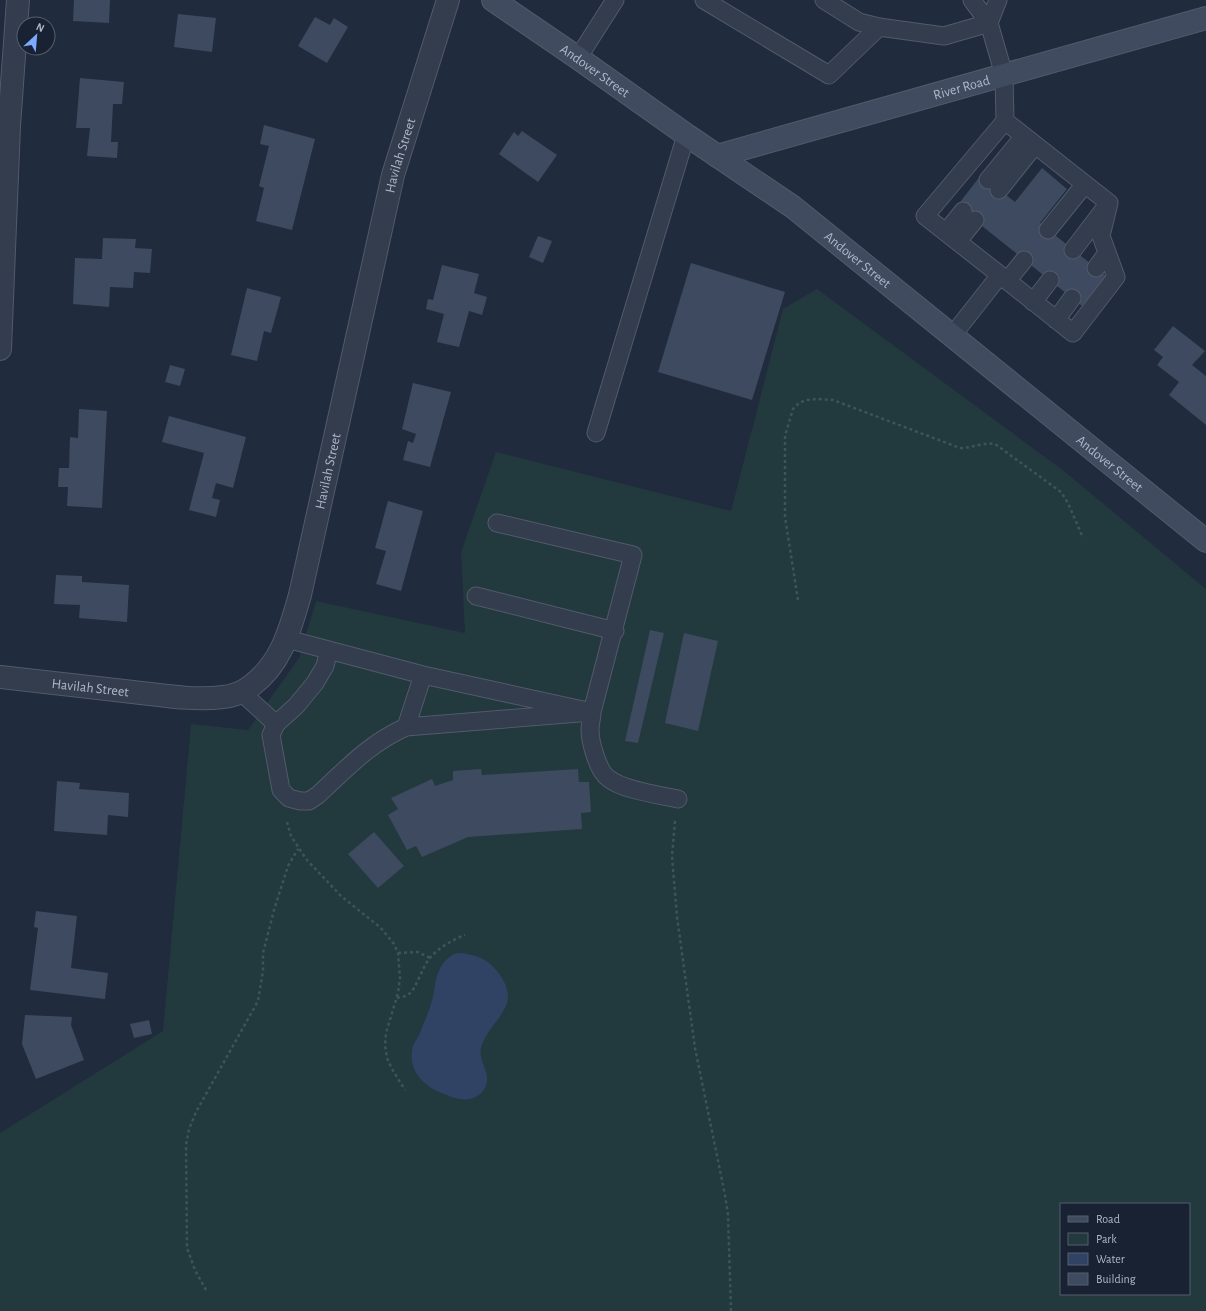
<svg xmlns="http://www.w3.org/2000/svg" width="1206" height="1311" font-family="'Alegreya Sans',sans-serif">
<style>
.green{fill:#22393e;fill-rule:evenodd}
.water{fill:#304364}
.building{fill:#3e4a60}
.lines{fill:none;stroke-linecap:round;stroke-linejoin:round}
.service-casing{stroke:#525a6b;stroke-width:19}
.minor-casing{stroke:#525a6b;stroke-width:24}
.secondary-casing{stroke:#525a6b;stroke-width:24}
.path{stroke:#3c5558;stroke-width:2.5;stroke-dasharray:3 3;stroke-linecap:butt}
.service{stroke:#343d4d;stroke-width:17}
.minor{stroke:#343d4d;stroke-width:22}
.secondary{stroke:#414b60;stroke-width:22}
.labels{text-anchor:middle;stroke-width:3;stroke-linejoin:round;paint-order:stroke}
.street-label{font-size:14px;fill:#afb7c9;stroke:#192232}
</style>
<rect width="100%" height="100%" fill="#202b3d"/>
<path class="green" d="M817 289 1064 471 1206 589V1311H0V1133L163 1031 191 724 248 730 299 658 316 601 465 633 461 552 496 452 731 511 783 309ZM1061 1204H1189V1294H1061Z"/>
<path class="water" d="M458 953C465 953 474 955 481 958 496 965 512 987 507 1003 502 1018 487 1030 482 1045 477 1056 486 1066 487 1077 488 1095 470 1103 455 1098 443 1094 427 1088 419 1077 414 1071 410 1060 412 1051 412 1046 416 1040 419 1035 423 1025 428 1014 431 1004 435 993 434 981 439 971 442 963 449 955 458 953Z"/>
<path class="building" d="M74 0H110L109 23 73 21Z
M178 14 216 18 212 52 174 47Z
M315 17 330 25 334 18 348 27 327 63 298 46Z
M80 78 124 82 122 104H113L111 142H118L117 158 87 156 90 128H76Z
M264 125 315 139 292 230 256 221 264 188 259 186 269 146 260 144Z
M522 131 557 155 538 182 499 154 514 132 518 136Z
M1042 168 1067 189 1040 223 1106 276 1082 306 957 206 981 175 1015 202Z
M538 236 552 241 543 263 529 257Z
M103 238 136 239 135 248 152 249 150 273 134 272 133 288 110 287 109 307 73 304 75 258 102 259Z
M691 263 785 292 752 400 658 372Z
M442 265 479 274 474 293 487 297 482 315 469 311 459 347 437 342 444 314 426 309 428 299 433 300Z
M247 288 281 297 271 333 264 331 257 361 231 355Z
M1173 326 1205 351 1192 365 1206 376V425L1169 395 1179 382 1157 365 1163 357 1154 350Z
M170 365 185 369 180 386 165 382Z
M413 383 451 392 430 467 403 460 408 441 413 443 416 434 402 429Z
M79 409 107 411 102 508 67 506 68 487H58L59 468H69L70 437 78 438Z
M169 416 246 437 233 488 216 483 212 498 220 500 216 517 189 510 204 453 162 442Z
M388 501 423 511 401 591 376 584 386 551 375 548Z
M56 575 82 576V582L129 585 127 622 79 618 80 605 54 604Z
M650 630 664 633 638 743 625 741Z
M684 633 718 641 698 731 665 723Z
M481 769 482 775 578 769 579 782H589L591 812 581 813 582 829 468 837 422 857 416 846 407 850 388 815 398 809 391 798 432 779 435 786 453 780V771Z
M57 781 80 783 79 789 129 793 128 817 108 815 107 835 54 831Z
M374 832 404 866 378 888 348 854Z
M36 911 77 916 71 968 108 973 105 999 30 990 38 928 34 927Z
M25 1015 72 1017 71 1025 84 1060 36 1079 22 1044Z
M149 1020 152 1034 134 1038 130 1024Z"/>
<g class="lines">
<g class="service-casing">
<path id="service" d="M704 0 829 75 879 27
M824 0 859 22 879 27 944 36 989 23 1004 75 1005 121 925 216 1000 275 952 336
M972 0 989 23 998 0
M578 58 615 0
M988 180 1024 136
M999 190 1035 145
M1048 230 1085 184
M946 232 963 211
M958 241 975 220
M1073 250 1105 208
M1096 268 1107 253
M1000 275 1073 333 1116 277 1101 236 1109 203 1005 121
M1007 281 1024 260
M1033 302 1050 280
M1056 320 1072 298
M596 433 686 135
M476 596 615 631
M287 639 423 675 406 727
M329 650 325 666 315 683 296 706 276 724 271 735 281 790 289 798 300 801H309L318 795C347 768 370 743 406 727L592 712C592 718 590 724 590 730 590 742 598 771 608 778 622 790 660 795 678 799
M423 675 592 712 633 555 497 523
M241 692 276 724"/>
</g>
<g class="minor-casing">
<g id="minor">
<path d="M0 349 9 126 18 0"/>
<path id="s1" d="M0 677C44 682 88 687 133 692 162 695 193 701 223 697 233 696 243 692 251 686 282 663 290 629 300 595L393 175 448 0"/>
</g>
</g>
<g class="secondary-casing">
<g id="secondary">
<path id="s2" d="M493 0 578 58 688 136 793 207 1206 541"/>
<path id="s3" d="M717 156 1206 18"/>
</g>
</g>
<path class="path" d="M798 600 785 517V436L793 409 799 403 806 400 817 399 833 400 960 448C973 448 983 442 995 444L1061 492 1068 503 1083 538
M675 821 672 856 677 917 695 1048 725 1195 728 1215 731 1311
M287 822 291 836 306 859 341 896 381 928 394 944 398 953 400 978 398 993 386 1033 385 1045 387 1058 392 1069 405 1090
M398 953 418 952 430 958
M397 998C401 997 405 997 409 994 416 989 422 968 429 959 438 948 452 940 465 935
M206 1290 195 1270 187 1248 186 1145 189 1129 196 1112 258 1001 263 971V953L274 910 288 866 298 849"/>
<use href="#service" class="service"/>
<use href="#minor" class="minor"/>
<use href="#secondary" class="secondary"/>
</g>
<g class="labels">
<g class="street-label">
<text dy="5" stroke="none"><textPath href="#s2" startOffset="124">Andover Street</textPath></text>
<text dy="5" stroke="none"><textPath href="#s3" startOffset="254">River Road</textPath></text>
<text dy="5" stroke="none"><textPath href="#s1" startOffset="811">Havilah Street</textPath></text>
<text dy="5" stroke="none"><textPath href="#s2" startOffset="448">Andover Street</textPath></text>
<text dy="5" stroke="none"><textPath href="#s2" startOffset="772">Andover Street</textPath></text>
<text dy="5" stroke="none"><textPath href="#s1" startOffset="487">Havilah Street</textPath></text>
<text dy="5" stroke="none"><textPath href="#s1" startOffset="91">Havilah Street</textPath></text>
</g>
</g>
<rect x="1060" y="1203" width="130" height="92" fill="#192232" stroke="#555e6e"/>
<rect x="1068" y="1216" width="20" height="6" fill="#414b60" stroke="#555e6e"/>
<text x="1096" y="1223" font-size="12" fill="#afb7c9">Road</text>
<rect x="1068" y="1233" width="20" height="12" fill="#22393e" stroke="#555e6e"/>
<text x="1096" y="1243" font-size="12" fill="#afb7c9">Park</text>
<rect x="1068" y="1253" width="20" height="12" fill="#304364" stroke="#555e6e"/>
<text x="1096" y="1263" font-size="12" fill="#afb7c9">Water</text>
<rect x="1068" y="1273" width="20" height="12" fill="#3e4a60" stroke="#555e6e"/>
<text x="1096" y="1283" font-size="12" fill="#afb7c9">Building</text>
<g transform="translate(36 36) rotate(26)"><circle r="19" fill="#192232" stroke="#555e6e"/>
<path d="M0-3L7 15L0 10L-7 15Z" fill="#7da9ff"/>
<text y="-6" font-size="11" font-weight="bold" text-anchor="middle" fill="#afb7c9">N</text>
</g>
</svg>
